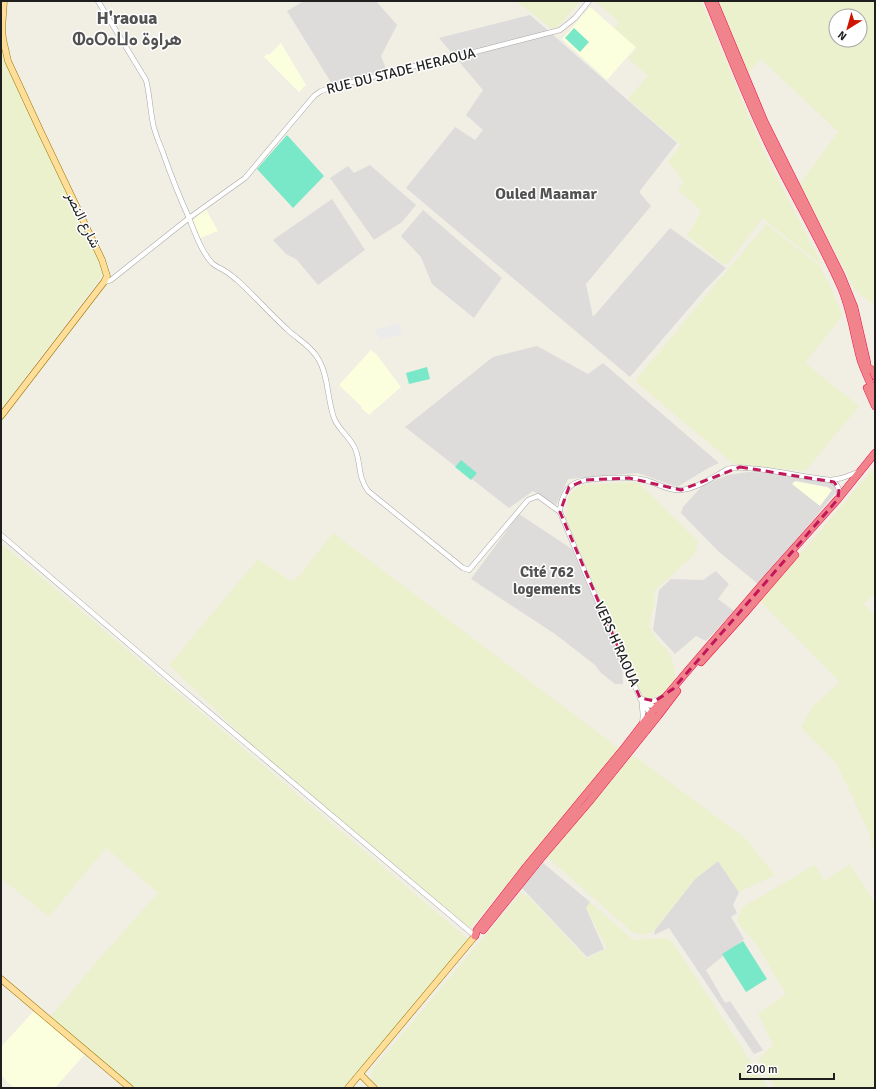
<svg xmlns="http://www.w3.org/2000/svg" width="876" height="1089" font-family="Signika,Vazirmatn,'Noto Sans Tifinagh',sans-serif">
<style>
.residential{fill:#dddcdb}
.education{fill:#fcffde}
.farmland{fill:#ebf1cd;fill-rule:evenodd}
.pitch{fill:#79e8c8}
.parking{fill:#ebebeb}
.lines{fill:none;stroke-linecap:round;stroke-linejoin:round}
.minor-casing{stroke:#a6a6a6;stroke-width:5.5}
.major-casing{stroke:#997600;stroke-width:7}
.highway-casing{stroke:#ed1247;stroke-width:8}
.minor{stroke:#fff;stroke-width:4.5}
.major{stroke:#ffde9a;stroke-width:6}
.highway{stroke:#f0838c;stroke-width:7}
.marked{fill:none;stroke:#c2185b;stroke-width:3;stroke-dasharray:8 5;stroke-linejoin:round}
.labels{text-anchor:middle;dominant-baseline:central;stroke-width:3;stroke-linejoin:round;paint-order:stroke}
.street-label{font-size:14px;fill:#1f1f1f;stroke:#fff}
.neighbourhood-label{font-size:15px;font-weight:bold;fill:#525252;stroke:#fff}
.quarter-label{font-size:16px;font-weight:bold;fill:#525252;stroke:#fff}
.district-label{font-size:18px;font-weight:bold;fill:#525252;stroke:#fff}
</style>
<rect width="100%" height="100%" fill="#f1eee4"/>
<path class="residential" d="M 304,1 L 376,1 L 397,25 L 381,56 L 386,69 L 332,84 L 287,11 Z
M 530,15 L 677,143 L 639,192 L 651,206 L 586,284 L 593,317 L 670,228 L 726,268 L 703,292 L 630,377 L 406,188 L 455,127 L 475,140 L 483,130 L 466,115 L 483,90 L 439,38 Z
M 370,165 L 416,205 L 402,222 L 374,240 L 330,178 L 348,166 L 354,173 Z
M 332,199 L 365,250 L 318,285 L 296,259 L 286,254 L 273,240 Z
M 423,210 L 502,278 L 474,318 L 432,284 L 421,257 L 401,236 Z
M 537,346 L 588,374 L 603,363 L 719,463 L 710,467 L 677,487 L 638,473 L 568,479 L 556,505 L 533,491 L 509,508 L 405,427 L 493,357 Z
M 748,472 L 769,473 L 812,480 L 833,481 L 839,489 L 807,527 L 774,571 L 758,584 L 718,551 L 681,513 L 683,507 L 702,486 L 728,475 Z
M 519,514 L 572,549 L 622,663 L 623,684 L 615,684 L 601,673 L 595,665 L 555,634 L 471,579 Z
M 716,571 L 729,584 L 718,599 L 734,611 L 706,641 L 696,636 L 675,654 L 653,630 L 659,590 L 671,579 L 703,580 Z
M 718,861 L 739,892 L 733,905 L 737,913 L 731,917 L 744,939 L 706,970 L 725,1003 L 730,1001 L 763,1050 L 754,1054 L 669,928 L 654,935 L 655,930 L 695,879 Z
M 543,863 L 590,902 L 586,908 L 604,949 L 587,957 L 522,888 Z"/>
<path class="education" d="M 590,7 L 636,47 L 607,80 L 562,39 Z
M 281,43 L 306,85 L 299,92 L 264,57 L 267,54 L 269,55 Z
M 205,208 L 218,231 L 200,238 L 192,222 Z
M 371,350 L 377,355 L 401,387 L 369,415 L 361,408 L 362,407 L 339,385 Z
M 795,481 L 827,487 L 832,490 L 820,506 L 792,484 Z
M 33,1012 L 36,1012 L 84,1055 L 55,1088 L 14,1088 L 1,1076 L 1,1047 Z"/>
<path class="farmland" d="M 516,1 L 580,1 L 557,28 L 551,28 Z
M 595,1 L 701,1 L 749,117 L 766,156 L 823,266 L 767,222 L 763,218 L 728,263 L 726,265 L 723,264 L 687,235 L 695,223 L 701,210 L 678,190 L 684,182 L 668,162 L 681,145 L 628,99 L 648,76 L 628,58 L 637,48 L 614,28 L 619,22 Z
M 718,1 L 875,1 L 875,306 L 855,290 L 800,184 L 838,132 L 761,59 L 748,73 ZM 836,16 L 860,16 L 860,40 L 836,40 Z
M 1,43 L 106,270 L 1,409 Z
M 766,224 L 821,267 L 843,315 L 805,363 L 859,406 L 855,411 L 805,471 L 734,464 L 635,381 Z
M 875,467 L 875,593 L 864,604 L 875,616 L 875,854 L 869,833 L 837,764 L 801,728 L 813,706 L 840,682 L 760,601 Z
M 638,482 L 698,541 L 695,554 L 653,592 L 655,603 L 651,616 L 649,627 L 657,640 L 669,652 L 675,670 L 675,679 L 648,710 L 565,518 L 569,495 L 580,485 Z
M 333,533 L 620,749 L 470,929 L 253,746 L 169,665 L 258,559 L 291,581 L 300,575 Z
M 1,543 L 469,940 L 343,1088 L 133,1088 L 50,1017 L 99,959 L 158,893 L 106,848 L 49,917 L 1,878 Z
M 633,755 L 745,838 L 775,875 L 739,892 L 718,861 L 695,879 L 653,932 L 643,935 L 632,932 L 547,857 Z
M 850,864 L 875,903 L 875,1088 L 775,1088 L 758,1060 L 773,1045 L 758,1014 L 786,994 L 757,945 L 737,922 L 741,908 L 815,865 L 824,881 Z
M 521,893 L 528,896 L 587,959 L 607,948 L 586,908 L 590,902 L 633,940 L 666,938 L 673,943 L 768,1088 L 380,1088 L 371,1079 L 373,1069 Z"/>
<path class="pitch" d="M 574,28 L 589,42 L 580,52 L 565,38 Z
M 287,135 L 324,176 L 293,208 L 257,169 Z
M 427,367 L 430,379 L 409,384 L 406,373 Z
M 461,460 L 477,473 L 471,480 L 455,467 Z
M 743,941 L 767,979 L 746,992 L 722,954 Z"/>
<path class="parking" d="M 399,323 L 402,334 L 380,340 L 375,330 Z"/>
<g class="lines">
<g class="minor-casing">
<path id="minor" d="M 98,1 L 146,80 C 150,95 150,112 154,128 C 156,135 159,143 162,150 C 170,173 179,196 189,218 C 195,233 201,251 212,263 C 216,267 221,268 225,271 C 229,273 233,277 237,280 C 255,296 271,315 289,331 C 299,340 312,347 319,360 C 329,378 327,399 334,418 C 339,431 352,438 356,451 C 361,466 358,477 368,491 L 463,568 L 469,570 L 528,500 L 538,496 L 560,512
M 104,282 L 111,280 L 189,218 L 245,178 L 314,96 L 321,91 L 333,87 L 415,66 L 440,61 L 560,30 L 575,18 L 589,1
M 839,497 C 840,489 838,484 831,480 L 842,478 L 858,472
M 1,535 L 172,681 L 475,936
M 640,698 C 648,703 655,702 663,697
M 643,701 L 649,705 L 657,707
M 652,715 L 645,707 L 641,700 L 590,584 L 560,512 C 560,502 564,491 572,485 C 582,477 633,476 645,480 C 657,483 668,491 680,490 C 695,490 714,476 728,469 C 737,466 746,468 756,469 C 781,471 806,478 831,480
M 642,724 L 643,716 L 642,705"/>
</g>
<g class="major-casing">
<path id="major" d="M 1,416 L 104,282 L 107,276 L 102,260 L 40,130 L 8,61 L 3,39 L 2,29 L 4,1
M 1,979 L 130,1088
M 360,1074 L 374,1088
M 348,1088 L 475,936"/>
</g>
<g class="highway-casing">
<path id="highway" d="M 708,1 C 727,48 745,95 767,141 C 790,190 819,237 841,287 C 851,310 854,336 861,361 C 865,372 870,383 875,394
M 714,1 L 764,121 L 841,275 L 854,307 L 867,363
M 868,367 L 873,371 L 875,376
M 867,388 L 875,406
M 701,662 L 744,614 L 795,555
M 483,930 L 542,857 L 589,802 L 658,716 L 677,691
M 475,936 L 477,930 L 526,867 L 625,747 L 652,712 L 668,694 L 690,668 L 771,574 L 838,499 L 875,453"/>
</g>
<use href="#minor" class="minor"/>
<use href="#major" class="major"/>
<use href="#highway" class="highway"/>
</g>
<path class="marked" d="M 740,467 L 834,482 L 839,489 L 838,499 L 673,689 L 655,701 L 640,698 L 560,512 L 569,487 L 585,480 L 629,478 L 681,490 Z"/>
<g class="labels">
<g class="street-label">
<text transform="translate(401 71) rotate(-14)">RUE DU STADE HERAOUA</text>
<text transform="translate(83 220) rotate(64)">شارع النصر</text>
<text transform="translate(617 644) rotate(66)">VERS H'RAOUA</text>
</g>
<g class="neighbourhood-label">
<text x="547" y="572">Cité 762<tspan x="547" dy="17">logements</tspan></text>
</g>
<g class="quarter-label">
<text x="546" y="194">Ouled Maamar</text>
</g>
<g class="district-label">
<text x="127" y="18">H'raoua<tspan x="127" dy="21">ⵀⴰⵔⴰⵡⴰ هراوة</tspan></text>
</g>
</g>
<rect width="876" height="1089" fill="none" stroke="#1f1f1f" stroke-width="4"/>
<g transform="translate(848 28) rotate(217)"><circle r="19" fill="#ffffff" stroke="#a5a5a5"/>
<path d="M0-3L7 15L0 10L-7 15Z" fill="#cd1500"/>
<text y="-6" font-size="11" font-weight="bold" text-anchor="middle" fill="#1f1f1f">N</text>
</g>
<path d="M740 1073v6h94v-6" fill="none" stroke="#1f1f1f" stroke-width="2"/>
<text x="746" y="1073" font-size="12" fill="#1f1f1f" stroke="#ffffff" stroke-width="3" paint-order="stroke">200 m</text>
</svg>
